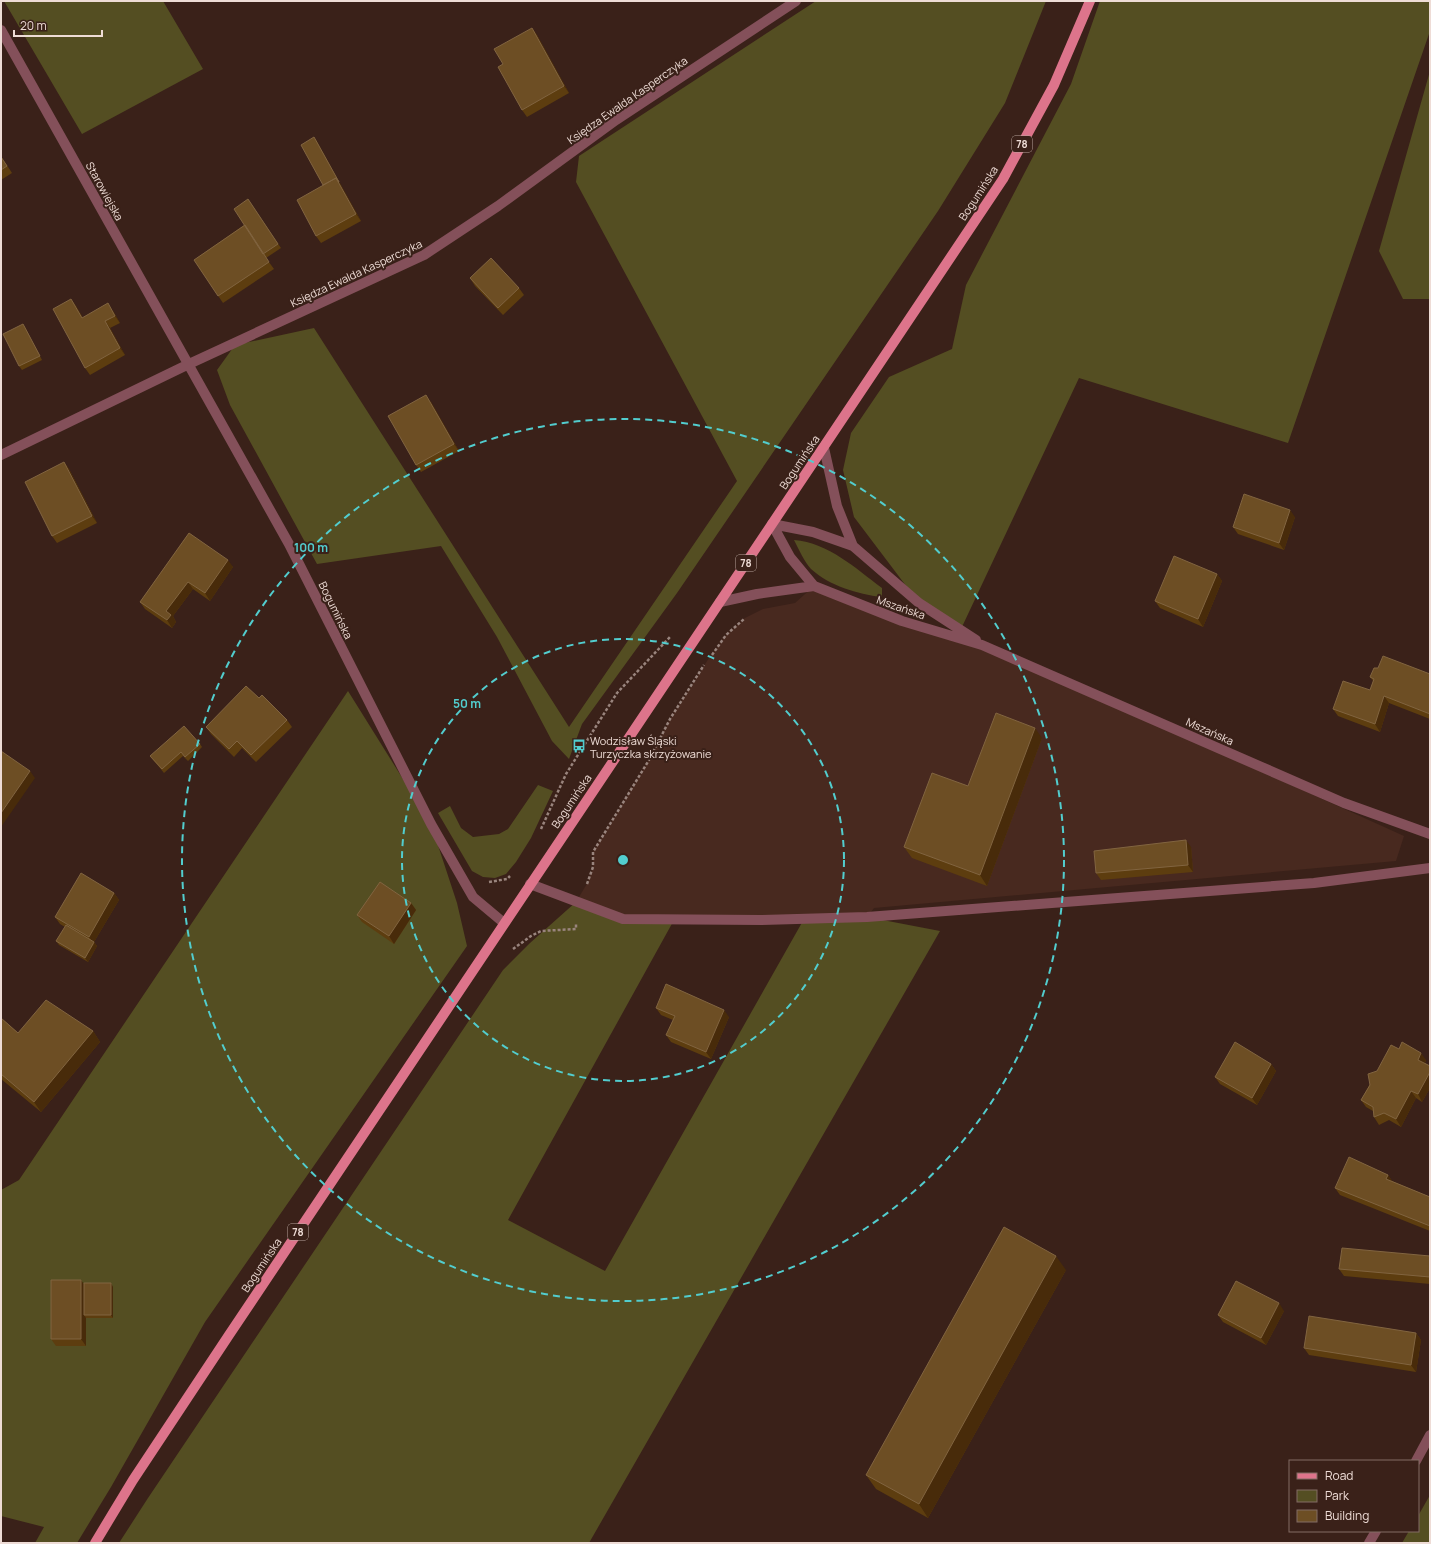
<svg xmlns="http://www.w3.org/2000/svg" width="1431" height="1544" font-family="Manrope,sans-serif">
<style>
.built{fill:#48291f}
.green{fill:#544e22}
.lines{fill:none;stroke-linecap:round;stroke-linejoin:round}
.path{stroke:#99847d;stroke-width:2.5;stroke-dasharray:3 2;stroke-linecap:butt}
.service{stroke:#84505a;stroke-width:10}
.minor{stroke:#84505a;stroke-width:10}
.tertiary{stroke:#84505a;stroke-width:10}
.primary{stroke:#dd748b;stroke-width:10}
.wall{fill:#5d3d0f}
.shaded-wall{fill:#482b0a}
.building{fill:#6d4e24;stroke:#816440}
.ring{fill:none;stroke:#52cdce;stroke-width:2;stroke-dasharray:7 5}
.labels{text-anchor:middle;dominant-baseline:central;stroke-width:4;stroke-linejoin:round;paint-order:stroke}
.shield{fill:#3a2119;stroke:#b8a49d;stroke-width:1}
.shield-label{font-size:10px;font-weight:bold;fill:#eedcd6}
.street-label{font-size:11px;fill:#eedcd6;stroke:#3a2119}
.poi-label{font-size:11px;fill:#eedcd6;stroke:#3a2119;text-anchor:start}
.centre{fill:#52cdce;stroke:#3a2119;stroke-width:2}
.ring-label{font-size:12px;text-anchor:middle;font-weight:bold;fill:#52cdce;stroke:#3a2119;stroke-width:4;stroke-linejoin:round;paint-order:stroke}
</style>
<rect width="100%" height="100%" fill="#3a2119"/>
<path class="built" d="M 814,586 L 982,645 L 1404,836 L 1396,861 L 874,908 L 867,917 L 623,919 L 576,902 L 588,882 L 593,867 L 593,852 L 649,760 L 670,719 L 709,658 L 726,635 L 745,618 L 763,609 L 795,603 Z"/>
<path class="green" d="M 4,1 L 163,1 L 203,69 L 82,134 Z
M 816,1 L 1046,1 L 1005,103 L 938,211 L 677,593 L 582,724 L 569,759 L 552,741 L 497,637 L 441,546 L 317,564 L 230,405 L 217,370 L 235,345 L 314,328 L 569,727 L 737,481 L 576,182 L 579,156 Z
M 1100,1 L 1430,1 L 1430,31 L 1288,443 L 1079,378 L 961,629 L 919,603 L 854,517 L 843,470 L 851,433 L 889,377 L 952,349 L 966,285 L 1071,84 Z
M 1430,71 L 1430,299 L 1403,299 L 1379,251 Z
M 794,540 C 829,543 855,568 882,588 L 882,597 C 857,594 830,586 811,569 C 805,563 798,548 794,540 Z
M 348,691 L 431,824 L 457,903 L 467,946 L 205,1322 L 111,1487 L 77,1543 L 35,1543 L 44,1527 L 1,1516 L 1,1190 L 19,1180 Z
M 538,785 L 553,791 L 531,838 L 516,862 L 506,874 L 495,878 L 483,877 L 472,871 L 438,813 L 450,806 L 461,828 L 473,837 L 499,834 L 508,829 Z
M 576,902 L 623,919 L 674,920 L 508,1220 L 605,1271 L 804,919 L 867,917 L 940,931 L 589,1543 L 119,1543 L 148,1498 L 503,970 L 530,943 Z
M 1430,1495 L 1430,1543 L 1402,1543 L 1409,1531 L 1418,1531 L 1418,1516 Z"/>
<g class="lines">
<path class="path" d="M 712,655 L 726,635 L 744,619
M 541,829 L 566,774 L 617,693 L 670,637
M 489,882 L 507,879 L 510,876
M 587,884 L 593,867 L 593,852 L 649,760 L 670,719 L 704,665
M 513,949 L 531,936 L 541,931 L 576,929 L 576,923"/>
<path class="service" d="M 530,884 L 623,919 L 761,920 L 867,917 L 1314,883 L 1430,868"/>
<path class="minor" d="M 1,30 L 289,544 L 431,824 L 473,897 L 504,923
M 1,455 L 189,364 L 424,255 L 498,206 L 616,120 L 796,1
M 1416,1461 L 1430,1435
M 1369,1543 L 1376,1531"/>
<path class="tertiary" d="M 824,448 L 837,506 L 853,546
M 772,524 L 813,532 L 853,546 L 919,603 L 976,640
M 772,524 L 790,557 L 814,586
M 720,602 L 757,594 L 814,586 L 902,621 L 982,645 L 1344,803 L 1430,834"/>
<path class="primary" d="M 95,1543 L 133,1480 L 229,1335 L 1003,179 L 1054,85 L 1090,1"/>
</g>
<path class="wall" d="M 532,28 L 537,35 L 569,93 L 527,117 L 522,110 L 503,64 Z
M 314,137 L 361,221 L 321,243 L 316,236 L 323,185 Z
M 1,156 L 12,173 L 1,180 Z
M 248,199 L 281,248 L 266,258 L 274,269 L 223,303 L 194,260 L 244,225 Z
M 470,278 L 519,288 L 524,295 L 503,315 L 475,286 Z
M 71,299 L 76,306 L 83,318 L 113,311 L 120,323 L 110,328 L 125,355 L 90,375 L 85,368 Z
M 23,324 L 25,327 L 42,360 L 22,370 L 19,366 Z
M 431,402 L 459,451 L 421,472 L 416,465 Z
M 64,462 L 69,469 L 97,523 L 57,543 L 52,536 Z
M 1295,517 L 1284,550 L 1238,534 L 1233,527 Z
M 189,533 L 233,567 L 210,601 L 193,589 L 173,616 L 176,622 L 172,628 L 145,609 L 140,602 Z
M 1217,574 L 1222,581 L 1203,627 L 1160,608 L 1155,601 Z
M 1378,668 L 1430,674 L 1430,719 L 1389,703 L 1380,732 L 1338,716 L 1333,709 L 1370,690 L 1373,681 L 1370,677 Z
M 259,698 L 287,720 L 292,727 L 256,762 L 242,748 L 234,757 L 211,734 L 206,727 Z
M 1042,738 L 987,886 L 912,858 L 904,847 L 968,786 Z
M 200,744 L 202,747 L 188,761 L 183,756 L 164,773 L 150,756 Z
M 1191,847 L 1193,872 L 1101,880 L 1096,873 Z
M 114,893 L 119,900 L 94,942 L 97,946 L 88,962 L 59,945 L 56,941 L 65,927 L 60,924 L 55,917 Z
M 411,903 L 416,910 L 394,944 L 362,922 L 357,915 Z
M 656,1008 L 729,1017 L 711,1059 L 671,1042 L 666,1035 L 673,1020 L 661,1015 Z
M 1,1018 L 18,1033 L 93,1031 L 100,1042 L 41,1112 L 1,1079 Z
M 1399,1049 L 1426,1060 L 1425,1063 L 1430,1066 L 1430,1088 L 1422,1102 L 1416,1098 L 1401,1127 L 1389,1120 L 1379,1125 L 1374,1117 L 1373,1111 L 1366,1107 L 1361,1100 L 1377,1071 Z
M 1271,1064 L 1276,1071 L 1257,1105 L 1220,1084 L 1215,1077 Z
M 1388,1175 L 1392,1181 L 1430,1197 L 1430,1231 L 1340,1195 L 1335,1188 Z
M 1430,1256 L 1430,1284 L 1344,1276 L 1339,1269 Z
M 1066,1270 L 928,1518 L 876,1489 L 866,1475 Z
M 84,1283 L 113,1287 L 113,1318 L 86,1318 L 86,1346 L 56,1346 L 51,1339 Z
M 1284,1311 L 1266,1345 L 1223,1322 L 1218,1315 Z
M 1416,1333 L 1421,1340 L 1416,1372 L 1309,1355 L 1304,1348 Z"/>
<path class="shaded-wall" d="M 532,28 L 537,35 L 569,93 L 564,86 Z
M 314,137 L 317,141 L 341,185 L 339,182 Z
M 336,178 L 341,185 L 361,221 L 356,214 Z
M 71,299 L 76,306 L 87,325 L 82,318 Z
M 108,303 L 113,311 L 120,323 L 115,316 Z
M 105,321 L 110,328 L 125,355 L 120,348 Z
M 426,395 L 431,402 L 459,451 L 454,444 Z
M 64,462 L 69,469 L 97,523 L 92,516 Z
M 1290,510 L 1295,517 L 1284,550 L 1279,543 Z
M 228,560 L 233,567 L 210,601 L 205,593 Z
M 1217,574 L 1222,581 L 1203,627 L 1198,619 Z
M 188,582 L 193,589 L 173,616 L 176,622 L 172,628 L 167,620 L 166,611 Z
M 1384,696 L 1389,703 L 1380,732 L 1375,724 Z
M 1035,728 L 1042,738 L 987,886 L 980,875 Z
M 30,771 L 35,778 L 1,827 L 1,813 Z
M 1186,840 L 1191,847 L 1193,872 L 1188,865 Z
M 114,893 L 119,900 L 94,942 L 97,946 L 88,962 L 85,958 L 94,944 L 89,937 Z
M 411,903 L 416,910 L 394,944 L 389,936 Z
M 724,1010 L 729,1017 L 711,1059 L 706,1052 Z
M 93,1031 L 100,1042 L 41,1112 L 34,1102 Z
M 1421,1053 L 1426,1060 L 1423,1067 L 1418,1060 Z
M 1271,1064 L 1276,1071 L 1257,1105 L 1252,1098 Z
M 1430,1072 L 1430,1088 L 1422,1102 L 1418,1094 Z
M 1411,1091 L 1416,1098 L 1401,1127 L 1396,1119 Z
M 1388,1175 L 1393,1182 L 1386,1179 Z
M 1056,1256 L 1066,1270 L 928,1518 L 919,1504 Z
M 81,1280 L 86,1287 L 84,1315 L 86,1318 L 86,1346 L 81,1339 Z
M 111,1283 L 113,1287 L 113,1318 L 111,1315 Z
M 1279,1303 L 1284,1311 L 1266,1345 L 1261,1338 Z
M 1416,1333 L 1421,1340 L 1416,1372 L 1411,1365 Z"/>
<path class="building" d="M 532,28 L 564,86 L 522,110 L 498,67 L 503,64 L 494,49 Z
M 314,137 L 339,182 L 336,178 L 323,185 L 301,145 Z
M 1,157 L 7,166 L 1,170 Z
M 336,178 L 356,214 L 316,236 L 297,200 Z
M 248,199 L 278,244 L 263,254 L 234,209 Z
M 245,225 L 269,262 L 218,296 L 194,260 Z
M 491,258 L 519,288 L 498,308 L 470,278 Z
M 71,299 L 82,318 L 108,303 L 115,316 L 105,321 L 120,348 L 85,368 L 53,309 Z
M 23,324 L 40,356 L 19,366 L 3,334 Z
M 426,395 L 454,444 L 416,465 L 388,416 Z
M 64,462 L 92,516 L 52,536 L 25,482 Z
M 1244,494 L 1290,510 L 1279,543 L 1233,527 Z
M 189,533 L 228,560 L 205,593 L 188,582 L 166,611 L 171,615 L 167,620 L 140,602 Z
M 1174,556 L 1217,574 L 1198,619 L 1155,601 Z
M 1383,656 L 1430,674 L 1430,714 L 1384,696 L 1375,724 L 1333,709 L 1343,681 L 1370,690 L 1374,679 L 1370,677 L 1374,668 L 1378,668 Z
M 246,686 L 259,698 L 262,695 L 287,720 L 251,755 L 237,741 L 229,749 L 206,727 Z
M 996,713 L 1035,728 L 980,875 L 904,847 L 932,773 L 968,786 Z
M 184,726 L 200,744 L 185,757 L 181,752 L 162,769 L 150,756 Z
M 1,751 L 30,771 L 1,813 Z
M 1186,840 L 1188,865 L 1096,873 L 1094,851 Z
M 81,873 L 114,893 L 89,937 L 55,917 Z
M 380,882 L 411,903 L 389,936 L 357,915 Z
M 66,925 L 94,942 L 85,958 L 56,941 Z
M 666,984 L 724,1010 L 706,1052 L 666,1035 L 675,1016 L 656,1008 Z
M 46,1000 L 93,1031 L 34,1102 L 1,1074 L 1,1018 L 18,1033 Z
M 1235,1042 L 1271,1064 L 1252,1098 L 1215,1077 Z
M 1402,1042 L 1421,1053 L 1418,1060 L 1430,1066 L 1430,1072 L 1418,1094 L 1411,1091 L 1396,1119 L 1384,1113 L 1374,1117 L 1373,1107 L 1361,1100 L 1370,1085 L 1368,1074 L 1377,1071 L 1391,1045 L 1399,1049 Z
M 1349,1157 L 1388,1175 L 1386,1179 L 1430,1197 L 1430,1226 L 1335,1188 Z
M 1004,1227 L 1056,1256 L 919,1504 L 866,1475 Z
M 1342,1248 L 1430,1256 L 1430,1277 L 1339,1269 Z
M 51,1280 L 81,1280 L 81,1339 L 51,1339 Z
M 1236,1281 L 1279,1303 L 1261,1338 L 1218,1315 Z
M 84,1283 L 111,1283 L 111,1315 L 84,1315 Z
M 1309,1316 L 1416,1333 L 1411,1365 L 1304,1348 Z"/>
<g class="ring">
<circle cx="623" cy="860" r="221"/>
<circle cx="623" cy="860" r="441"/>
</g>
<defs>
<g id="bus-bare" transform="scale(1.08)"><path d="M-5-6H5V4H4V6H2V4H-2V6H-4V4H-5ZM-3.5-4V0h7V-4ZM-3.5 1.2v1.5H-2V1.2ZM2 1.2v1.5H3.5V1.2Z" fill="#52cdce" stroke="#3a2119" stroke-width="2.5" paint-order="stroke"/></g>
</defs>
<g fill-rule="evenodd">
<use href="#bus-bare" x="579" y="746"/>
</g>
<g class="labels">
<g class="shield">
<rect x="1012" y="136" width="20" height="16" rx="3"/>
<rect x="736" y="555" width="20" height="16" rx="3"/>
<rect x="288" y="1224" width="20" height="16" rx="3"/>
</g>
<g class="shield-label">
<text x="1022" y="144">78</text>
<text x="746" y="563">78</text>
<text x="298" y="1232">78</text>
</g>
<g class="street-label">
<text transform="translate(627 100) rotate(-35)">Księdza Ewalda Kasperczyka</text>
<text transform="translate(105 191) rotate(61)">Starowiejska</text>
<text transform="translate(978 193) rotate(-57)">Bogumińska</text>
<text transform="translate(356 273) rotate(-25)">Księdza Ewalda Kasperczyka</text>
<text transform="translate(799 462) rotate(-56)">Bogumińska</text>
<text transform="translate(901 607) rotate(19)">Mszańska</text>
<text transform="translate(336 610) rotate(64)">Bogumińska</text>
<text transform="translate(1210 731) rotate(24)">Mszańska</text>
<text transform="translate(571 801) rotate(-56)">Bogumińska</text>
<text transform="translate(261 1265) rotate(-56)">Bogumińska</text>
</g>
<g class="poi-label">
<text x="590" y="740">Wodzisław Śląski<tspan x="590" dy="13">Turzyczka skrzyżowanie</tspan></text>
</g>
</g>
<circle cx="623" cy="860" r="6" class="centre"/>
<g class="ring-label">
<text x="311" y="552">100 m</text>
<text x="467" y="708">50 m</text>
</g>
<rect width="1431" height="1544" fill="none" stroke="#eedcd6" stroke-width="4"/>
<rect x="1289" y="1460" width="130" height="72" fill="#3a2119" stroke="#826c65"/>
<rect x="1297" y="1473" width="20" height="6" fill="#dd748b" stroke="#826c65"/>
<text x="1325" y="1480" font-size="12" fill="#eedcd6">Road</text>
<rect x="1297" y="1490" width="20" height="12" fill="#544e22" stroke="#826c65"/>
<text x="1325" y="1500" font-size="12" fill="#eedcd6">Park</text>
<rect x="1297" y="1510" width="20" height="12" fill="#6d4e24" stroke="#826c65"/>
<text x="1325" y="1520" font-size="12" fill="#eedcd6">Building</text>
<path d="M14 30v6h88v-6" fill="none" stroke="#eedcd6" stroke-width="2"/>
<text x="20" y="30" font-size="12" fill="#eedcd6" stroke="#3a2119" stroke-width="3" paint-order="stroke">20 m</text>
</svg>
